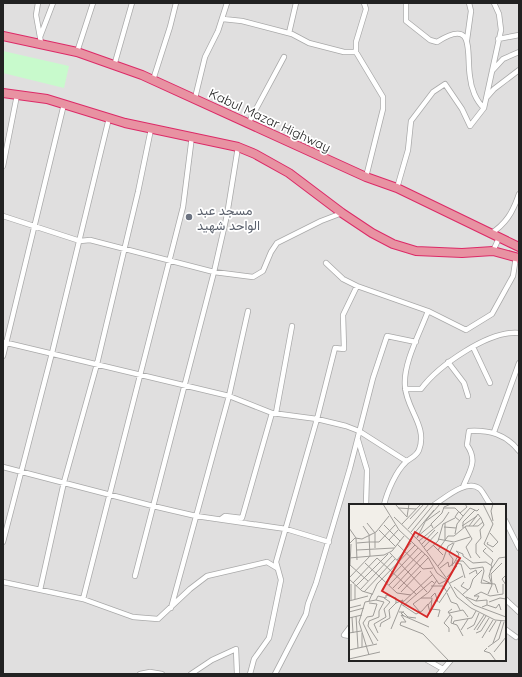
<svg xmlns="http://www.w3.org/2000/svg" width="522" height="677" font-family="Quicksand,Vazirmatn,sans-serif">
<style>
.residential{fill:#e0dfdf;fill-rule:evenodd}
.park{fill:#c8facc}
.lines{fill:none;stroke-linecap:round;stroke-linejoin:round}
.street-casing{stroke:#a9a9a9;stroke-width:6}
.highway-casing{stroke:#dc2a67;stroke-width:10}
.street{stroke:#fff;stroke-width:4.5}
.highway{stroke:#e892a2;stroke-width:8}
.worship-dot{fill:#6b7280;stroke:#fff;stroke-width:1.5}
.labels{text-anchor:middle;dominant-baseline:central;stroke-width:3.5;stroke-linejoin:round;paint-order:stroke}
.street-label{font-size:13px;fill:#222;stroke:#fff}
.worship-label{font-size:13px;fill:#5b616d;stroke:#fff;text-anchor:start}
.inset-road{fill:none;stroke:#9f9d99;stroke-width:1}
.view{fill:#d62828;fill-opacity:0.15;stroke:#d62828;stroke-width:2}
.inset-edge{fill:none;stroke:#222;stroke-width:2}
</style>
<rect width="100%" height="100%" fill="#f2efe9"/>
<path class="residential" d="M 3,3 L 519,3 L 519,674 L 3,674 ZM 350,505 L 505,505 L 505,660 L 350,660 Z"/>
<path class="park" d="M 3,51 L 69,66 L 64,88 L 3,73 Z"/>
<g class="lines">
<g class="street-casing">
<path id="street" d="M 38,3 L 36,15 L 40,37
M 364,3 L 366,9 L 356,42 L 356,52 L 383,97 L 383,109 L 366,177
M 406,3 L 406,21 L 430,40 L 437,42 C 476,17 466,53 470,77 C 471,88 476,101 484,108
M 223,19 L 242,21 L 292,34 L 309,43 L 344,52 L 356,52
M 289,33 L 296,3
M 498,39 L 519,35
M 467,40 L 471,11 L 469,3
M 41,43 L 40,37 L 53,3
M 77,52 L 93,3
M 114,66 L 132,3
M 492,71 L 503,59 L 519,52
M 153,80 L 170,27 L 176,3
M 487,97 L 494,89 L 519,70
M 195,98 L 205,57 L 218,31 L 227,3
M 249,122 L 284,57
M 3,166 L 17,95
M 397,188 L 408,150 L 411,121 L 433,92 L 445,84 L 462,109 L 470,126 L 484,108 L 501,30 L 499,14 L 494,3
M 3,216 L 80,241 L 90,240 L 214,272 L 253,277 L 263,271 L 271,252 L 277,243 L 321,221 L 342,213
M 490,234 C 506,224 513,212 519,194
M 493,251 L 499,238
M 326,263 L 343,279 L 357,286 L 428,311 L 466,330 L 492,314 L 513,276 L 516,257
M 3,342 L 229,396 L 272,413 L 317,419 L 346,426 L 359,431 L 406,461
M 473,347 L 490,383
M 3,356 L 64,104
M 448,362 L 464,383 L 468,396
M 405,389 L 421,389 C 438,366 489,330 519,333
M 276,413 L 292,326
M 494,432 L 519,363
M 358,440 L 367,470 L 366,505
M 3,467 L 153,506 L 196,516 L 286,529 L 329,542
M 463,487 C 470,470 478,461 467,445 L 469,431 C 489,430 506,434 519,451
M 384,505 C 387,492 396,471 406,462 C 410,458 416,457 419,450 C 428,426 406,409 405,386 C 403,363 420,333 428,311
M 434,505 C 445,498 467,478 480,489 C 484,493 487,501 491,505
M 221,519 L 225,516 L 242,518 L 272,413
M 505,520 L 519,548
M 3,542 L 52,353 L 109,118
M 135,576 L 214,272 L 227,215 L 238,147
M 3,582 L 83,599 L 133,617 L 158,619 L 190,589 L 207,576 L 267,562 L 277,568
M 40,590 L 64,482 L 97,364 L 138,192 L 151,129
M 83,599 L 183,207 L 192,136
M 505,599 L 519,612
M 171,608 L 229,396 L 248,311
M 350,627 L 344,635 L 350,636
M 505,629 L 516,637
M 427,660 L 443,669
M 140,674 L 150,672 L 162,674
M 191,674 L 212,660 L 236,649 L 237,674
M 250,674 L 254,659 L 269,638 L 281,580 L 276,562 L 317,419 L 335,348 L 344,349 L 343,315 L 357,286
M 275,674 L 306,614 L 308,604 L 316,583 L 350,468 L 373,378 L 387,336 L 416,342
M 439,674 L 451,660"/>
</g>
<g class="highway-casing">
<path id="highway" d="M 3,36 L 77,52 L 142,75 L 366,177 L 397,188 L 519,247
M 3,93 L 47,99 L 125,123 L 238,147 L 255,154 L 289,173 L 342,213 L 372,233 L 393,244 L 416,251 L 462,253 L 493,251 L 519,258"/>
</g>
<use href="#street" class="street"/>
<use href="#highway" class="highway"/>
</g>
<circle class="worship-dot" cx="189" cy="217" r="4"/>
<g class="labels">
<g class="street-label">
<text transform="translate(270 120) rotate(25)">Kabul Mazar Highway</text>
</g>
<g class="worship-label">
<text x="197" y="210">مسجد عبد<tspan x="197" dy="15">الواحد شهید</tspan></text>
</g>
</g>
<g transform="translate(349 504)">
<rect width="157" height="157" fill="#f2efe9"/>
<path class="inset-road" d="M 34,0 L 50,26 L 79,53 L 88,69 L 99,77 L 108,93 L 122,104 L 146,116 L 157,117M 46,0 L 58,13 L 60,0M 134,0 L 144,20 L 135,40 L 144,48M 49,4 L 67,5M 95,4 L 106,4 L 114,12M 110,7 L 106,13 L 111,17M 111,9 L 118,3 L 116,0M 45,13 L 70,37 L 98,75M 61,15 L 75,0M 77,17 L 91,7M 144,17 L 142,7 L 144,0M 18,19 L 26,29M 96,19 L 96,36M 53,20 L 72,0M 35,21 L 51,37M 14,22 L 21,32M 113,22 L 128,12M 120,22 L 129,10 L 132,14 L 135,21 L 131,26 L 132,34 L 127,40 L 127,49 L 131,54M 124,22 L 132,13M 95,23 L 107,24M 116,23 L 123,35 L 117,43 L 122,54M 0,24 L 7,34 L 8,56M 84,24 L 82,20 L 93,9 L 95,3 L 102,0M 114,24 L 114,18 L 126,6M 59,25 L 80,0M 30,26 L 47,43M 62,28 L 85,0M 26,29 L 26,44M 106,30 L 108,20 L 115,11 L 121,4 L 128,7 L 130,5M 64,31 L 85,6M 68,33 L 82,21M 68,34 L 77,16 L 91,0M 89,35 L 105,38 L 121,33M 40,36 L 49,26M 70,37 L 94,17 L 100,8M 20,38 L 30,38 L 46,21M 139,38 L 138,40 L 144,43 L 149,38 L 141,29M 8,39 L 20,38M 0,40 L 6,34 L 13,35 L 27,28 L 40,12M 48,40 L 74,65 L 84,64M 73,40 L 86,26M 84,41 L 94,51M 75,43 L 89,28M 137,44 L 134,47 L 144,56 L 142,61M 8,46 L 45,44M 89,46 L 99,32 L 105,32 L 117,22 L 129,22 L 134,18M 78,47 L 89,37 L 94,20 L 106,14M 107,47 L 114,50 L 114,52 L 124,59 L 137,58 L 143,62 L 140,72 L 143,81 L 139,90M 41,49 L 78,88M 0,54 L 35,51 L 43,47 L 55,32M 28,54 L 68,91M 48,56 L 62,39M 107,57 L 114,57 L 121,65 L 134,63 L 135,67 L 132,79 L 146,80 L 149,89M 16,59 L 48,89 L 62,91M 106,59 L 112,60 L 116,74M 1,61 L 19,77M 1,61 L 2,40M 89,62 L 94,56 L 99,42 L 104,39M 103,62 L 104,55 L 100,50 L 105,39M 91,64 L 99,58 L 100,63 L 105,59 L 110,50 L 107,47M 81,67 L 90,80 L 98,76M 141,67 L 150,54 L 157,53M 120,70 L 127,66 L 128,70M 157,71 L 153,75 L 157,81M 98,73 L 108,62M 0,74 L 21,52 L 20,32M 0,75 L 13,87 L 23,90 L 20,97M 134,76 L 143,80 L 142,70 L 153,59M 37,78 L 69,44M 115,78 L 112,82 L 119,86M 4,79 L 28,54M 101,79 L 114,72M 2,80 L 2,96M 40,81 L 73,47M 7,82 L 39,50M 82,82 L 94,82 L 98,88M 105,83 L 125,101 L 157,113M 44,84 L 76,50M 49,85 L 79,54M 11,86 L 43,52M 15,88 L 46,55M 52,88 L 72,67M 98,89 L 102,98 L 108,100 L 111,106M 23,91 L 28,80 L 66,41M 113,91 L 121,84 L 124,75 L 133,66M 82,93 L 86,89 L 89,98M 117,93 L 127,97 L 138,96 L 138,101M 72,94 L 83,94 L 82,105 L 91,106 L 89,113M 72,94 L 80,88 L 88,76M 6,95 L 6,81M 27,96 L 35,98 L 30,107 L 30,113 L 20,117 L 19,122 L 29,137M 0,97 L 19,92M 127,97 L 130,92 L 125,92 L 132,88 L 141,92 L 154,90 L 154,80M 140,98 L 151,94 L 157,95M 20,99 L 28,100 L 24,112 L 18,113 L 14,119 L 24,140M 90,99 L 101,83M 79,100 L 73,107 L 67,110 L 52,100 L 83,71M 54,102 L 83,77 L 85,79M 133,103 L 138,101 L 147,104 L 150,100 L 152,106M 0,104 L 12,101M 103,105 L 99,108 L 103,113 L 102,119 L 108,121 L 114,132M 0,108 L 15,104M 50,108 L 55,108 L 52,109 L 55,112 L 52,111 L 57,118 L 52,118 L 51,121 L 74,130 L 100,157M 71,108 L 64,100 L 72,94M 81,108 L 79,101 L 83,96M 55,109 L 59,113 L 67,114M 100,109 L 114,106 L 119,113M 7,112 L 9,144M 55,112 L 80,123M 3,113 L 4,129M 0,114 L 13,111M 104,120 L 105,117 L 123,114 L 127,107M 31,123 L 32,119 L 41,114 L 40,106 L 47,99M 118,125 L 125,121 L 130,109M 112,126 L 119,115M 125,126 L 135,111M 128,126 L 137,112M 100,128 L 100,124 L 95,119 L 101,111M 140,128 L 147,117M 0,129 L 12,127M 13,129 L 13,143M 29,129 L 25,120 L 37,113 L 35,105 L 41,98 L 35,94M 127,129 L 132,127 L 140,114M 133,134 L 144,116M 144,139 L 152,117M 139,143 L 150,135 L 155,118M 138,144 L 135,147 L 141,149 L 147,157M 0,146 L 28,140M 145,148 L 157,133M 20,151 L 10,118 L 16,98 L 27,96 L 29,92 L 37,94 L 37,91 L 47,94 L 47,99 L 54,96 L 42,125M 0,155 L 31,148"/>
<path class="view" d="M 66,28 L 111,54 L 78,113 L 33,87 Z"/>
<rect width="157" height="157" class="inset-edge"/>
</g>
<rect width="522" height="677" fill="none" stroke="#222222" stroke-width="8"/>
</svg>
